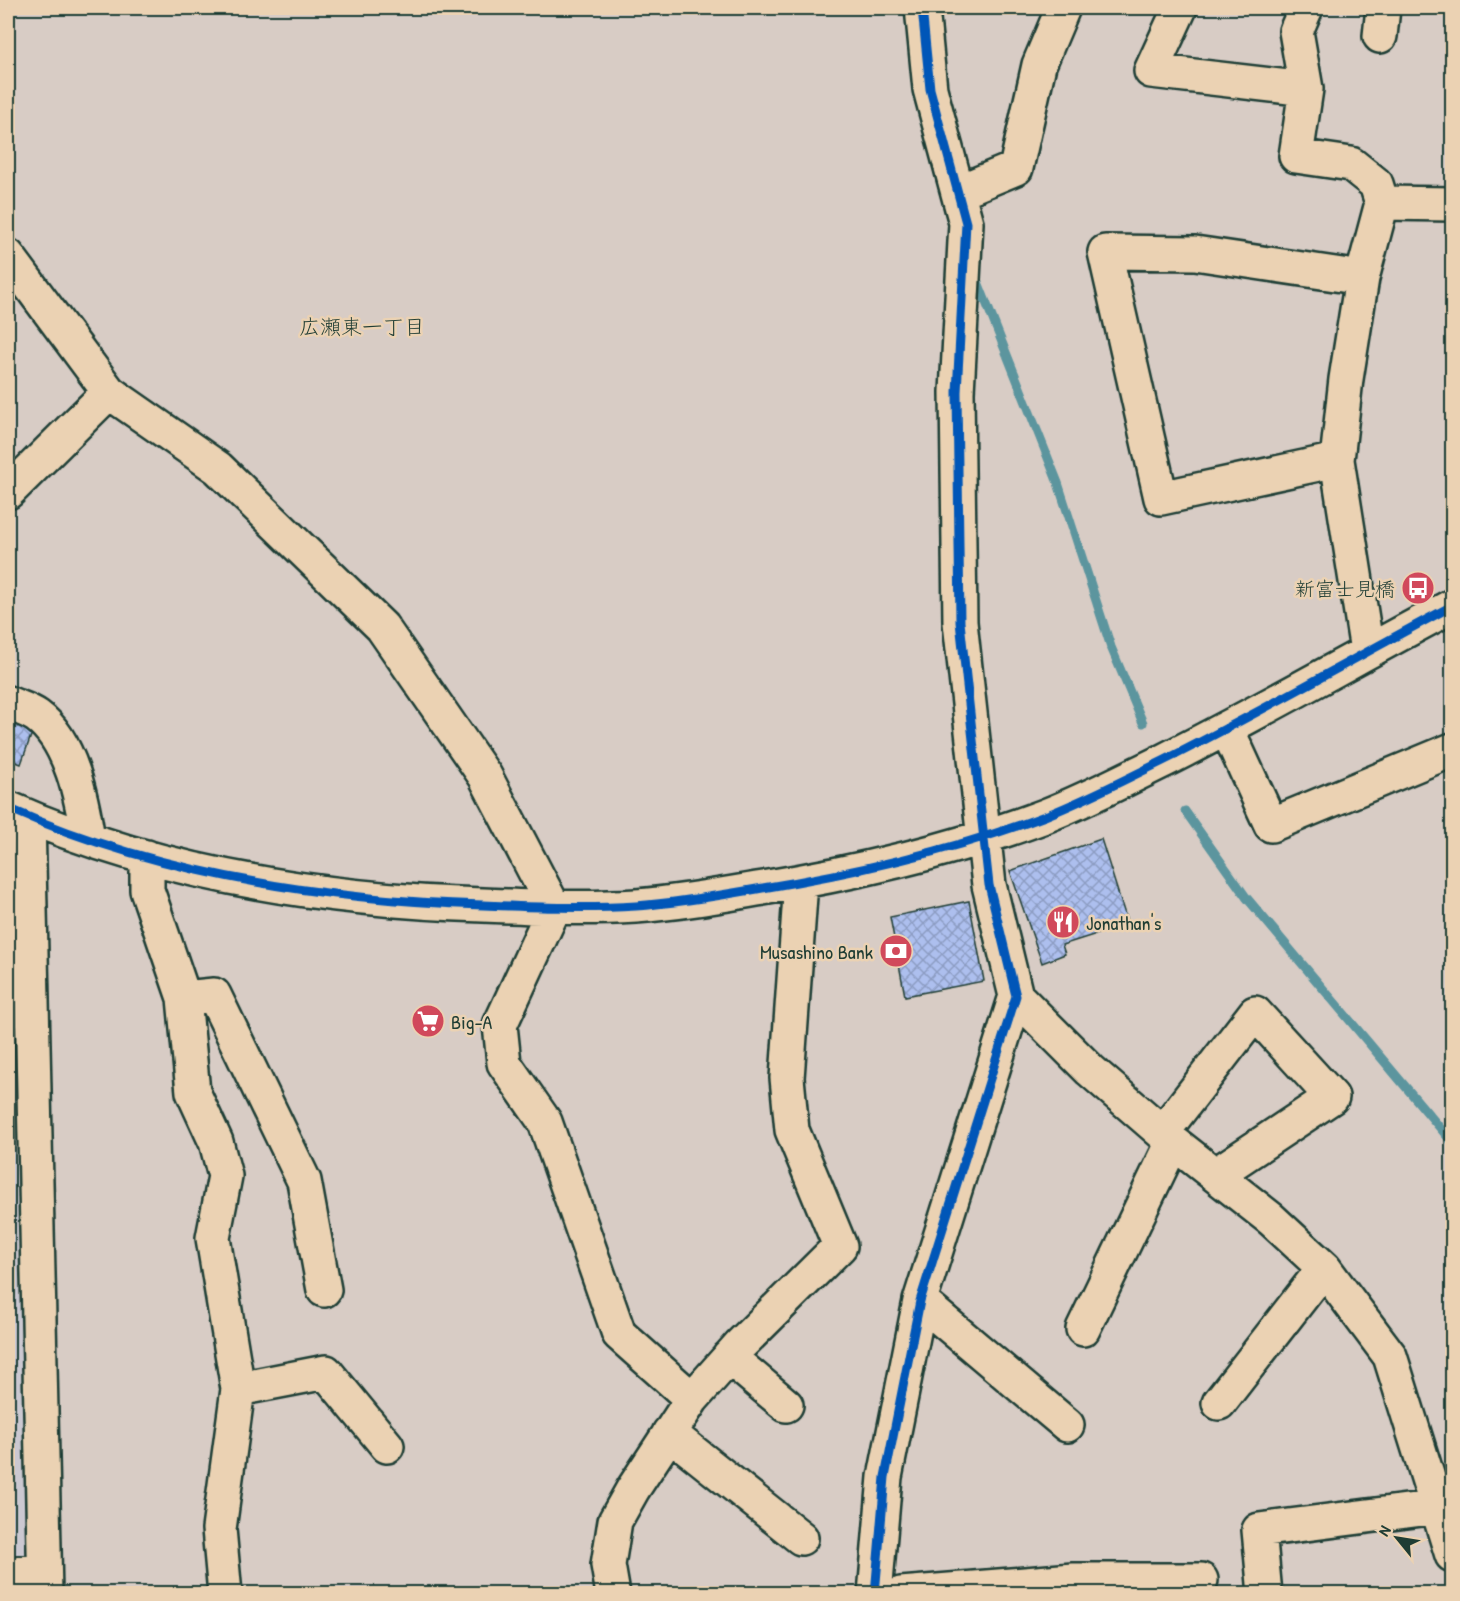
<svg xmlns="http://www.w3.org/2000/svg" width="1460" height="1601" font-family="'Patrick Hand','Klee One',sans-serif">
<style>
.built{fill:#cbc8d1}
.lines{fill:none;stroke-linecap:round;stroke-linejoin:round}
.stream{stroke:#5c959e;stroke-width:9}
.building{fill:url(#building-cross-hatch);stroke:#1f3d34;stroke-width:1.5}
.minor-casing{stroke:#1f3d34;stroke-width:38}
.minor{stroke:#ebd2b3;stroke-width:33}
.cycleway-casing{stroke:#ebd2b3;stroke-width:13}
.cycleway{stroke:#0057b8;stroke-width:9}
.labels{text-anchor:middle;dominant-baseline:central;stroke-width:5;stroke-linejoin:round;paint-order:stroke}
.poi-label{font-size:20px;fill:#1f3d34;stroke:#ebd2b3;text-anchor:end}
.neighbourhood-label{font-size:21px;fill:#1f3d34;stroke:#ebd2b3}
</style>
<defs>
<pattern id="building-cross-hatch" width="8" height="8" patternUnits="userSpaceOnUse" patternTransform="scale(1.5)"><rect width="8" height="8" fill="#adbfee"/><path d="M0 0l8 8M0 8l8-8" fill="none" stroke="#8c9cc2"/></pattern>
</defs>
<rect width="100%" height="100%" fill="#d8ccc5"/>
<filter id="ink" filterUnits="userSpaceOnUse"><feTurbulence type="fractalNoise" baseFrequency=".0167" numOctaves="2"/><feDisplacementMap in="SourceGraphic" scale="12" xChannelSelector="R" yChannelSelector="G"/><feConvolveMatrix kernelMatrix="1 2 1 2 8 2 1 2 1" color-interpolation-filters="sRGB"/></filter>
<g filter="url(#ink)">
<path class="built" d="M 8,890 L 28,1593 L 28,1594 L 8,1593 Z"/>
<g class="lines">
<path class="stream" d="M 976,277 L 1058,483 L 1111,647 L 1143,723
M 1185,811 L 1246,897 L 1452,1142"/>
</g>
<path class="building" d="M 8,714 L 33,730 L 21,764 L 8,759 Z
M 1101,839 L 1128,924 L 1062,945 L 1065,954 L 1042,963 L 1010,871 Z
M 969,901 L 984,981 L 905,996 L 890,917 Z"/>
<g class="lines">
<g class="minor-casing">
<path id="minor" d="M 1180,8 L 1151,71 L 1306,89
M 1306,8 L 1296,31 L 1306,89 L 1296,156 L 1351,164 L 1376,184 L 1382,203 L 1362,278 L 1346,379 L 1337,460 L 1367,651
M 1380,36 L 1383,8
M 958,192 L 1016,168 L 1039,65 L 1063,8
M 1382,203 L 1452,204
M 8,256 L 109,392 L 218,468 L 382,627 L 485,776 L 554,908 L 500,1025 L 504,1063 L 545,1122 L 619,1334 L 692,1399
M 1337,460 L 1161,498 L 1105,252 L 1195,253 L 1362,278
M 8,492 L 109,392
M 8,703 C 17,707 29,710 37,716 C 71,741 82,800 88,839
M 1227,729 L 1271,825 L 1452,750
M 8,808 C 157,874 321,900 483,905 C 534,907 585,909 636,906 C 677,903 717,896 757,889 C 855,873 952,851 1045,816 C 1086,800 1124,780 1163,761 C 1261,712 1356,657 1452,606
M 28,817 L 45,1594
M 147,857 L 147,890 L 184,998 L 193,1092 L 216,1142 L 225,1176 L 213,1238 L 238,1389 L 219,1529 L 225,1594
M 1016,996 L 1090,1070 L 1173,1142 L 1271,1219 L 1324,1268 L 1390,1356 L 1452,1555
M 184,998 L 214,995 L 304,1181 L 324,1290
M 1163,1132 L 1255,1013 L 1332,1097 L 1215,1175
M 920,1301 L 1067,1425
M 1083,1329 L 1173,1142
M 729,1357 L 786,1405
M 238,1389 L 326,1372 L 387,1446
M 1219,1403 L 1324,1268
M 669,1433 L 801,1538
M 8,1573 L 44,1572
M 613,1594 L 608,1565 L 615,1521 L 633,1489 L 692,1399 L 740,1345 L 840,1246 L 792,1130 L 787,1078 L 801,882
M 875,1594 L 885,1477 L 920,1301 L 1016,996 L 989,885 L 960,622 L 957,392 L 966,223 L 930,89 L 922,8
M 901,1594 L 1073,1580 L 1201,1580
M 1265,1594 L 1259,1530 L 1438,1507"/>
</g>
<use href="#minor" class="minor"/>
<g class="cycleway-casing">
<path id="cycleway" d="M 8,808 C 157,874 321,900 483,905 C 534,907 585,909 636,906 C 677,903 717,896 757,889 C 855,873 952,851 1045,816 C 1086,800 1124,780 1163,761 C 1261,712 1356,657 1452,606
M 875,1594 L 885,1477 L 920,1301 L 1016,996 L 989,885 L 960,622 L 957,392 L 966,223 L 930,89 L 922,8"/>
</g>
<use href="#cycleway" class="cycleway"/>
</g>
</g>
<defs>
<g id="bus-disc" transform="scale(1.725)"><circle r="9.5" fill="#d1495b" stroke="#ebd2b3"/><path d="M-5-6H5V4H4V6H2V4H-2V6H-4V4H-5ZM-3.5-4V0h7V-4ZM-3.5 1.2v1.5H-2V1.2ZM2 1.2v1.5H3.5V1.2Z" fill="#fff"/></g>
<g id="restaurant-disc" transform="scale(1.725)"><circle r="9.5" fill="#d1495b" stroke="#ebd2b3"/><path d="M-5-6h1v4h1v-4h1v4h1v-4h1v5L-1.5 .5V6h-2V.5L-5-1ZM5-6V6H3V1.5H1.5Q1.5-4 5-6Z" fill="#fff"/></g>
<g id="bank-disc" transform="scale(1.725)"><circle r="9.5" fill="#d1495b" stroke="#ebd2b3"/><path d="M-6-4H6V4H-6ZM0-2.3a2.3 2.3 0 1 0 0 4.6a2.3 2.3 0 1 0 0-4.6Z" fill="#fff"/></g>
<g id="supermarket-disc" transform="scale(1.725)"><circle r="9.5" fill="#d1495b" stroke="#ebd2b3"/><path d="M-6-5.5h2.5l.6 2H6L4.5 2H-2.5L-4.4-4H-6ZM-1.5 3.2a1.3 1.3 0 1 0 .1 0ZM3 3.2a1.3 1.3 0 1 0 .1 0Z" fill="#fff"/></g>
</defs>
<g fill-rule="evenodd">
<use href="#bus-disc" x="1418" y="588"/>
<use href="#restaurant-disc" x="1063" y="922"/>
<use href="#bank-disc" x="896" y="951"/>
<use href="#supermarket-disc" x="428" y="1021"/>
</g>
<g class="labels">
<g class="poi-label">
<text x="1395" y="588">新富士見橋</text>
<text x="1086" y="922" text-anchor="start">Jonathan's</text>
<text x="873" y="951">Musashino Bank</text>
<text x="451" y="1021" text-anchor="start">Big-A</text>
</g>
<g class="neighbourhood-label">
<text x="362" y="326">広瀬東一丁目</text>
</g>
</g>
<rect width="1460" height="1601" fill="none" stroke="#ebd2b3" stroke-width="30"/>
<rect x="15" y="15" width="1430" height="1571" fill="none" stroke="#1f3d34" stroke-width="2" filter="url(#ink)"/>
<g transform="translate(1397 1538) rotate(300)" stroke="#ebd2b3" stroke-width="4.5" paint-order="stroke">
<path d="M0-4.5L10 22L0 15L-10 22Z" fill="#1f3d34"/>
<text y="-9" font-size="16" font-weight="bold" text-anchor="middle" fill="#1f3d34">N</text>
</g>
</svg>
